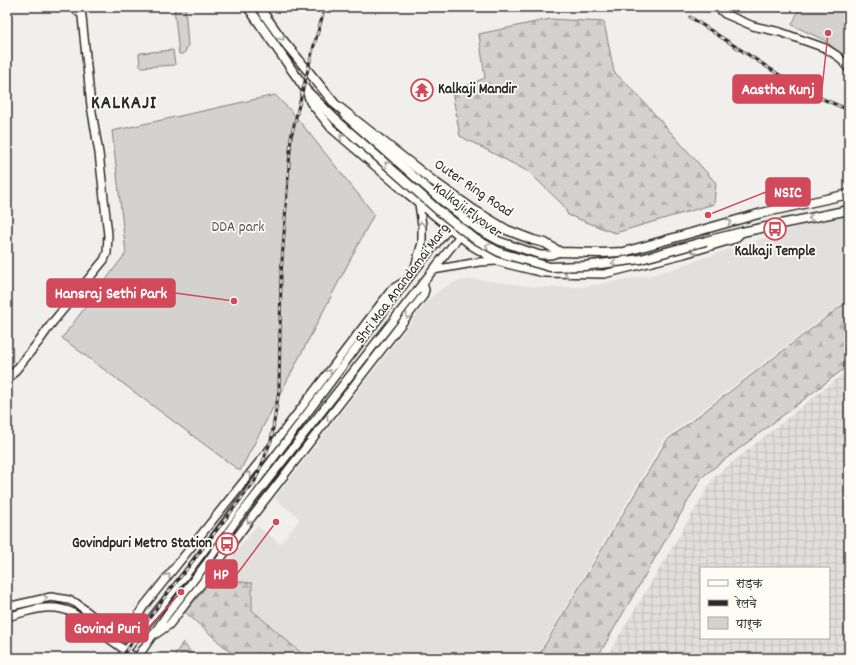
<svg xmlns="http://www.w3.org/2000/svg" width="856" height="665" font-family="Dekko,'Playpen Sans Deva',sans-serif">
<style>
.built{fill:#e1e0dc}
.industrial{fill:url(#industrial-grid);fill-rule:evenodd}
.forest{fill:url(#forest-firs);stroke:#7f7e7d}
.green{fill:#d3d2cf;stroke:#7f7e7d}
.lines{fill:none;stroke-linecap:round;stroke-linejoin:round}
.secondary-casing{stroke:#2b2b2b;stroke-width:10}
.primary-casing{stroke:#2b2b2b;stroke-width:11}
.secondary{stroke:#fdfcf7;stroke-width:7}
.primary{stroke:#fdfcf7;stroke-width:8}
.rail-casing{stroke:#2b2b2b;stroke-width:3}
.rail{stroke:#fdfcf7;stroke-width:1.5;stroke-dasharray:4.5;stroke-linecap:butt}
.primary-bridge-casing{stroke:#2b2b2b;stroke-width:11;stroke-linecap:butt}
.primary-bridge{stroke:#fdfcf7;stroke-width:8}
.oneway{stroke:#9e9e9b}
.labels{text-anchor:middle;dominant-baseline:central;stroke-width:3.5;stroke-linejoin:round;paint-order:stroke}
.poi-label{font-size:15px;font-weight:bold;fill:#2b2b2b;stroke:#fdfcf7;text-anchor:start}
.street-label{font-size:15px;fill:#2b2b2b;stroke:#fdfcf7}
.park-label{font-size:15px;fill:#555554;stroke:#fdfcf7}
.district-label{font-size:19px;font-weight:bold;letter-spacing:1px;fill:#2b2b2b;stroke:#fdfcf7}
.leader{fill:none;stroke:#d1495b;stroke-width:1.5}
.callout-dot{fill:#d1495b;stroke:#fdfcf7;stroke-width:1.5}
.callout{fill:#d1495b;stroke:#d1495b;stroke-width:1.5}
.callout-label{font-size:16px;text-anchor:middle;font-weight:bold;fill:#fff}
</style>
<defs>
<pattern id="industrial-grid" width="8" height="8" patternUnits="userSpaceOnUse"><rect width="8" height="8" fill="#e1e0dc"/><path d="M0 4h8M4 0v8" fill="none" stroke="#c1c0bd"/></pattern>
<pattern id="forest-firs" width="22" height="20" patternUnits="userSpaceOnUse"><rect width="22" height="20" fill="#d3d2cf"/><path d="M5 1l3.5 6h-7zM16 11l3.5 6h-7z" fill="#b5b4b2"/></pattern>
</defs>
<rect width="100%" height="100%" fill="#f0efeb"/>
<filter id="ink" filterUnits="userSpaceOnUse"><feTurbulence type="fractalNoise" baseFrequency=".025" numOctaves="2"/><feDisplacementMap in="SourceGraphic" scale="8" xChannelSelector="R" yChannelSelector="G"/><feConvolveMatrix kernelMatrix="1 2 1 2 8 2 1 2 1" color-interpolation-filters="sRGB"/></filter>
<g filter="url(#ink)">
<path class="built" d="M 849,214 L 849,298 L 664,439 L 535,658 L 308,658 L 253,610 L 253,582 L 214,578 L 257,526 L 280,544 L 300,519 L 275,498 L 430,298 L 443,288 L 458,281 L 473,279 L 538,287 L 582,287 L 629,279 L 651,275 L 678,267 L 724,251 L 815,221 Z"/>
<path class="industrial" d="M 849,369 L 849,658 L 606,658 L 714,477 ZM 701,568 L 829,568 L 829,638 L 701,638 Z"/>
<path class="forest" d="M 550,19 L 604,22 L 614,72 L 634,91 L 716,183 L 714,204 L 615,233 L 568,215 L 563,205 L 529,172 L 460,136 L 452,91 L 485,78 L 479,34 Z
M 849,300 L 849,365 L 702,477 L 597,658 L 537,658 L 667,440 Z
M 213,579 L 252,583 L 252,610 L 307,658 L 237,658 L 185,612 Z
M 183,642 L 195,658 L 173,658 Z"/>
<path class="green" d="M 174,7 L 185,7 L 188,45 L 184,54 L 179,54 Z
M 800,7 L 849,7 L 849,60 L 824,40 L 792,25 Z
M 173,50 L 175,65 L 142,67 L 140,66 L 139,54 L 140,53 Z
M 275,95 L 292,112 L 374,214 L 240,471 L 62,338 L 126,253 L 112,131 Z"/>
<g class="lines">
<g class="secondary-casing">
<path id="secondary" d="M 72,7 L 81,14
M 717,7 L 725,14 L 753,26 L 780,32 L 825,48 L 839,57 L 849,69
M 306,90 L 310,102 L 332,129 L 404,191 L 472,246 L 497,261 L 507,264 L 544,273 L 604,274 L 684,254 L 735,239 L 742,232
M 344,115 L 442,201 L 479,230 L 499,241 L 540,255 L 551,255 L 560,252
M 415,267 L 422,243 L 422,225 L 419,204
M 433,270 L 479,262 L 496,261
M 7,381 L 40,340 L 52,323 L 104,260 L 107,253 L 108,235 L 99,153 L 91,106 L 81,7
M 7,607 L 51,597 L 69,600 L 76,603 L 121,638 L 126,638 L 139,633
M 7,617 C 29,611 51,602 73,613 L 136,658
M 139,632 L 139,614 L 144,606 L 276,441 L 392,289 L 407,280
M 156,634 L 169,625 L 213,569 L 248,522 L 423,296 L 425,290 L 423,283
M 120,658 L 191,568 L 414,271 L 449,228 L 465,219
M 137,658 L 168,613 L 206,564 L 238,518 L 459,237 L 463,225"/>
</g>
<g class="primary-casing">
<path id="primary" d="M 248,7 L 306,90 L 336,120
M 259,7 L 281,38 L 335,104 L 433,181 L 474,210 L 507,230 L 533,240 L 545,243 L 560,252 L 600,253 L 624,252 L 762,213 L 849,194
M 706,241 L 742,232 L 849,210"/>
</g>
<use href="#secondary" class="secondary"/>
<use href="#primary" class="primary"/>
<g class="rail-casing">
<path id="rail" d="M 690,17 L 792,83 L 818,97 L 849,110
M 121,658 L 164,598 L 255,481 L 271,441 L 279,390 L 281,275 L 291,137 L 313,49 L 325,7"/>
</g>
<use href="#rail" class="rail"/>
<g class="primary-bridge-casing">
<path id="primary-bridge" d="M 336,120 L 439,211 L 475,239 L 501,253 L 550,267 L 584,266 L 641,259 L 706,241"/>
</g>
<use href="#primary-bridge" class="primary-bridge"/>
</g>
<defs><path id="oneway-chevron" d="M-2-3.5L2.5 0L-2 3.5" fill="none" stroke-width="1.6" stroke-linecap="round" stroke-linejoin="round"/></defs>
<g class="oneway">
<use href="#oneway-chevron" transform="translate(282 38) rotate(52)"/>
<use href="#oneway-chevron" transform="translate(342 137) rotate(-139)"/>
<use href="#oneway-chevron" transform="translate(387 164) rotate(-138)"/>
<use href="#oneway-chevron" transform="translate(811 218) rotate(168)"/>
<use href="#oneway-chevron" transform="translate(729 222) rotate(-16)"/>
<use href="#oneway-chevron" transform="translate(421 224) rotate(-95)"/>
<use href="#oneway-chevron" transform="translate(488 246) rotate(-150)"/>
<use href="#oneway-chevron" transform="translate(694 251) rotate(163)"/>
<use href="#oneway-chevron" transform="translate(614 263) rotate(172)"/>
<use href="#oneway-chevron" transform="translate(567 274) rotate(-178)"/>
<use href="#oneway-chevron" transform="translate(408 316) rotate(128)"/>
<use href="#oneway-chevron" transform="translate(329 372) rotate(-53)"/>
<use href="#oneway-chevron" transform="translate(329 419) rotate(128)"/>
<use href="#oneway-chevron" transform="translate(249 474) rotate(-52)"/>
<use href="#oneway-chevron" transform="translate(249 521) rotate(128)"/>
<use href="#oneway-chevron" transform="translate(168 576) rotate(-51)"/>
<use href="#oneway-chevron" transform="translate(45 598) rotate(-8)"/>
</g>
</g>
<defs>
<g id="temple-ring" transform="scale(1.15)"><circle r="9.5" fill="#fdfcf7" stroke="#d1495b" stroke-width="1.5"/><path d="M0-6L5-2H3V0L6.5 2.5H4V6H1.5V3h-3V6H-4V2.5H-6.5L-3 0V-2H-5Z" fill="#d1495b"/></g>
<g id="bus-ring" transform="scale(1.15)"><circle r="9.5" fill="#fdfcf7" stroke="#d1495b" stroke-width="1.5"/><path d="M-5-6H5V4H4V6H2V4H-2V6H-4V4H-5ZM-3.5-4V0h7V-4ZM-3.5 1.2v1.5H-2V1.2ZM2 1.2v1.5H3.5V1.2Z" fill="#d1495b"/></g>
</defs>
<g fill-rule="evenodd">
<use href="#temple-ring" x="422" y="90"/>
<use href="#bus-ring" x="775" y="229"/>
<use href="#bus-ring" x="227" y="544"/>
</g>
<g class="labels">
<g class="poi-label">
<text x="438" y="90">Kalkaji Mandir</text>
<text x="775" y="252" text-anchor="middle">Kalkaji Temple</text>
<text x="212" y="544" text-anchor="end">Govindpuri Metro Station</text>
</g>
<g class="street-label">
<text transform="translate(473 189) rotate(34)">Outer Ring Road</text>
<text transform="translate(467 211) rotate(37)">Kalkaji Flyover</text>
<text transform="translate(403 284) rotate(-53)">Shri Maa Anandamai Marg</text>
</g>
<g class="park-label">
<text x="238" y="228">DDA park</text>
</g>
<g class="district-label">
<text x="124" y="104">KALKAJI</text>
</g>
</g>
<path class="leader" d="M828 33L822 89M708 215L766 192M234 301L175 293M276 522L237 574M181 592L148 628"/>
<g class="callout-dot">
<circle cx="828" cy="33" r="4"/>
<circle cx="708" cy="215" r="4"/>
<circle cx="234" cy="301" r="4"/>
<circle cx="276" cy="522" r="4"/>
<circle cx="181" cy="592" r="4"/>
</g>
<g class="callout">
<rect x="733" y="75" width="89" height="28" rx="4"/>
<rect x="766" y="178" width="44" height="28" rx="4"/>
<rect x="47" y="279" width="128" height="28" rx="4"/>
<rect x="206" y="560" width="31" height="28" rx="4"/>
<rect x="66" y="614" width="82" height="28" rx="4"/>
</g>
<g class="callout-label">
<text x="778" y="94">Aastha Kunj</text>
<text x="788" y="197">NSIC</text>
<text x="111" y="298">Hansraj Sethi Park</text>
<text x="221" y="579">HP</text>
<text x="107" y="633">Govind Puri</text>
</g>
<rect width="856" height="665" fill="none" stroke="#fdfcf7" stroke-width="24"/>
<rect x="12" y="12" width="832" height="641" fill="none" stroke="#2b2b2b" stroke-width="1.5" filter="url(#ink)"/>
<rect x="700" y="567" width="130" height="72" fill="#fdfcf7" stroke="#a9a8a5"/>
<rect x="708" y="580" width="20" height="6" fill="#fdfcf7" stroke="#a9a8a5"/>
<text x="736" y="587" font-size="12" fill="#2b2b2b">सड़क</text>
<rect x="708" y="600" width="20" height="6" fill="#2b2b2b" stroke="#a9a8a5"/>
<text x="736" y="607" font-size="12" fill="#2b2b2b">रेलवे</text>
<rect x="708" y="617" width="20" height="12" fill="#d3d2cf" stroke="#a9a8a5"/>
<text x="736" y="627" font-size="12" fill="#2b2b2b">पार्क</text>
</svg>
